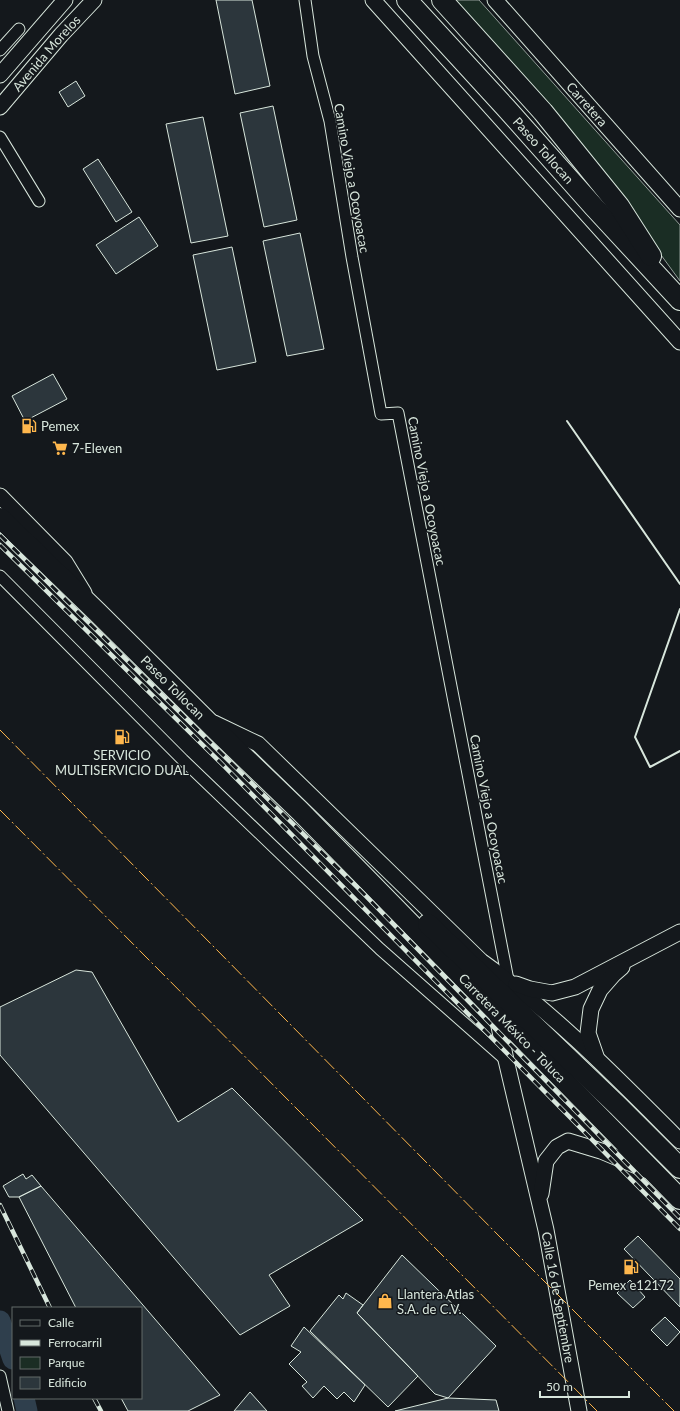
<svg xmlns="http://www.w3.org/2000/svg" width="680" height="1411" font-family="Lato,sans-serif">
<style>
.green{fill:#1a2d24;stroke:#939e99}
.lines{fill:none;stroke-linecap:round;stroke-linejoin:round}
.river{stroke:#2f3f4d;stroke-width:21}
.building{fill:#2c363c;stroke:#d8e6dc}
.street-casing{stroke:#d8e6dc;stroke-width:13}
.secondary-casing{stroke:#d8e6dc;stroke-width:17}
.highway-casing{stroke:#d8e6dc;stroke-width:22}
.street{stroke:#14181c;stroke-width:11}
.secondary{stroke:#14181c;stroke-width:15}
.highway{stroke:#14181c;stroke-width:20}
.rail-casing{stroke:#d8e6dc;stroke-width:4.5}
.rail{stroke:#14181c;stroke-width:3;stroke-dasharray:9;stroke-linecap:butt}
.wall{stroke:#d8e6dc;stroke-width:2}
.power{stroke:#ffb74d;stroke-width:1;stroke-dasharray:14 3 2 3;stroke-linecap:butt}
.labels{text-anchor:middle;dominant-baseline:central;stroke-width:3;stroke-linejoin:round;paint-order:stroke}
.street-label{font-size:13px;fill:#d8e6dc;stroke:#14181c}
.poi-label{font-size:13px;fill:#d8e6dc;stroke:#14181c;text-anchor:start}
</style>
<rect width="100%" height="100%" fill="#14181c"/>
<path class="green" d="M 448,0 L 479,0 L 680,225 L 680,281 L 653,244 Z"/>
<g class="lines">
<path class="river" d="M 0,1321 L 13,1359
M 24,1398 L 27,1411"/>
</g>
<path class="building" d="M 216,0 L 252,0 L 270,86 L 235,94 Z
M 76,81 L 85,96 L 68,107 L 59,92 Z
M 273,106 L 297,220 L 264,227 L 240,113 Z
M 203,117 L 228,236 L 191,243 L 166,124 Z
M 98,159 L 132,212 L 116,222 L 83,169 Z
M 139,217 L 158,246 L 116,274 L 96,245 Z
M 300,233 L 324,349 L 287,356 L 263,241 Z
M 232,247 L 256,362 L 217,370 L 193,255 Z
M 53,374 L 67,399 L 25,421 L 12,396 Z
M 76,970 L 92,972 L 178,1122 L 232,1088 L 363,1220 L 269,1275 L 290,1306 L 240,1335 L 0,1055 L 0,1007 Z
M 23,1174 L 26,1179 L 32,1175 L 41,1186 L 19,1197 L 9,1197 L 3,1186 Z
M 41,1186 L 220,1395 L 188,1411 L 128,1411 L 121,1398 L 141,1398 L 141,1308 L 76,1308 L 19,1197 Z
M 638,1236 L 680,1279 L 680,1307 L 624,1249 Z
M 402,1255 L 496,1346 L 448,1398 L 435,1394 L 357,1313 Z
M 630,1280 L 645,1297 L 633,1308 L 617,1293 Z
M 346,1293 L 363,1305 L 357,1313 L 418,1376 L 388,1407 L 310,1331 L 339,1295 L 343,1299 Z
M 665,1317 L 680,1332 L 667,1346 L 651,1330 Z
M 304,1327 L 365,1385 L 354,1402 L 344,1392 L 337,1399 L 324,1386 L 313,1398 L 302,1386 L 307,1382 L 289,1364 L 301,1352 L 291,1346 Z
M 250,1392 L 267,1411 L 234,1411 Z
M 448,1398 L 496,1400 L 499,1411 L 395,1411 Z"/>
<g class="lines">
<g class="street-casing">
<path id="street" d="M 305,0 L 313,56 L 330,121 L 352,257 L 381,414 L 398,413 L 508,980
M 0,50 L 19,29
M 0,137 L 39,201
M 0,576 L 183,760 L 380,949 L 506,1060
M 0,1376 L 8,1411"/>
</g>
<g class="secondary-casing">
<g id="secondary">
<path d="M 373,0 L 680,342"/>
<path id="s1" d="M 495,0 L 680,209"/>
<path d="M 0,75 L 65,0"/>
<path id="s2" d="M 0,107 L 61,35 L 94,0"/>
<path d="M 0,496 L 65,562 L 84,593"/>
<path d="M 214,723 L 258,744 L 481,961 C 554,1013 617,1078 680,1141"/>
<path d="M 516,984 L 530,989 L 552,993 L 575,987 L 680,932"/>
<path id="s3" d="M 496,1012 L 506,1060 L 546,1230 L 579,1411"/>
<path d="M 596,1056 L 588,1033 L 591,1009 L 600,990 L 614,974 L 622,967"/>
<path d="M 541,1194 L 546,1161 L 557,1147 L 568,1141 L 601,1151 L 651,1172"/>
</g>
</g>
<g class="highway-casing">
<g id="highway">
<path id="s4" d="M 407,0 L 506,108 L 594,207 L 680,300"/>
<path d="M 442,0 L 543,112 L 619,206 L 651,256"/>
<path id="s5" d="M 0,518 L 97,612 L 218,732 L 300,811 L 680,1199"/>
<path d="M 428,924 L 618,1106 L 680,1168"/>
</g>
</g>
<use href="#street" class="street"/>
<use href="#secondary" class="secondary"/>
<use href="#highway" class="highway"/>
<g class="rail-casing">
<path id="rail" d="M 0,535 L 359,889 L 680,1218
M 0,545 L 224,766 L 680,1229
M 0,1205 L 50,1308
M 94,1398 L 101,1411"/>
</g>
<use href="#rail" class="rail"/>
<path class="wall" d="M 567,421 L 680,584
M 680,609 L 635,737 L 650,767 L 680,751"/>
<path class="power" d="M 0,730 L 499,1236 L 674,1411
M 0,810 L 597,1411"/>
</g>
<defs>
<g id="fuel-bare" transform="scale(1.2)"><path d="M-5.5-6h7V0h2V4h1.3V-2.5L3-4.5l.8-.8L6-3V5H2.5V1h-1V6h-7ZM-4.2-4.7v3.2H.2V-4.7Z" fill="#ffb74d" stroke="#14181c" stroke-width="2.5" paint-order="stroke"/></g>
<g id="supermarket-bare" transform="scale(1.2)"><path d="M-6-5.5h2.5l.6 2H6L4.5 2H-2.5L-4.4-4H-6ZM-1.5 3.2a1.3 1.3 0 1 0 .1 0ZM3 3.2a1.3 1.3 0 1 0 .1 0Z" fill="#ffb74d" stroke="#14181c" stroke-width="2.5" paint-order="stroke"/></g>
<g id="shop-bare" transform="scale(1.2)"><path d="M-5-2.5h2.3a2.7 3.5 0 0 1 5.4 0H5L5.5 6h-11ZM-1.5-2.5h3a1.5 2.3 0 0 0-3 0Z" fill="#ffb74d" stroke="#14181c" stroke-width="2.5" paint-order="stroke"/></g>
</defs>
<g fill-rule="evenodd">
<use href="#fuel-bare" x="29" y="426"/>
<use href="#supermarket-bare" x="60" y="448"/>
<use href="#fuel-bare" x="122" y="737"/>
<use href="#fuel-bare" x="631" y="1267"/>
<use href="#shop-bare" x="385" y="1301"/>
</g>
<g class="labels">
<g class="street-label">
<text stroke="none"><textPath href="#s2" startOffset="71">Avenida Morelos</textPath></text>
<text stroke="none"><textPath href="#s1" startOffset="139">Carretera</textPath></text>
<text stroke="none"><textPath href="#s4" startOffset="203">Paseo Tollocan</textPath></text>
<text transform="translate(352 178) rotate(80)">Camino Viejo a Ocoyoacac</text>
<text transform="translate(427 491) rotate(79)">Camino Viejo a Ocoyoacac</text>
<text stroke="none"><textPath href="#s5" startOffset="242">Paseo Tollocan</textPath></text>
<text transform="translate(489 809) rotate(79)">Camino Viejo a Ocoyoacac</text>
<text stroke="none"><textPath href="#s5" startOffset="723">Carretera México - Toluca</textPath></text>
<text stroke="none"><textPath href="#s3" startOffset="292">Calle 16 de Septiembre</textPath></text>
</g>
<g class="poi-label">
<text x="41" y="426">Pemex</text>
<text x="72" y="448">7-Eleven</text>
<text x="122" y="755" text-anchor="middle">SERVICIO<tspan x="122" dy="15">MULTISERVICIO DUAL</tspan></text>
<text x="631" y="1285" text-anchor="middle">Pemex e12172</text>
<text x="397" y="1294">Llantera Atlas<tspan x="397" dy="15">S.A. de C.V.</tspan></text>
</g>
</g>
<rect x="12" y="1307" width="130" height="92" fill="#14181c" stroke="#626a69"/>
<rect x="20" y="1320" width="20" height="6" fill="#14181c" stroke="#626a69"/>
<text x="48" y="1327" font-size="12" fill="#d8e6dc">Calle</text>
<rect x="20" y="1340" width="20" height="6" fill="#d8e6dc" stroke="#626a69"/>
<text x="48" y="1347" font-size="12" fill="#d8e6dc">Ferrocarril</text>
<rect x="20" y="1357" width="20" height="12" fill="#1a2d24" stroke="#626a69"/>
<text x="48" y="1367" font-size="12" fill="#d8e6dc">Parque</text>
<rect x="20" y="1377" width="20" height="12" fill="#2c363c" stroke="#626a69"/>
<text x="48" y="1387" font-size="12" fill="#d8e6dc">Edificio</text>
<path d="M540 1391v6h89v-6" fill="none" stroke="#d8e6dc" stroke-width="2"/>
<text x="546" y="1391" font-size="12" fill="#d8e6dc" stroke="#14181c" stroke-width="3" paint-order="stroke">50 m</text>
</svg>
